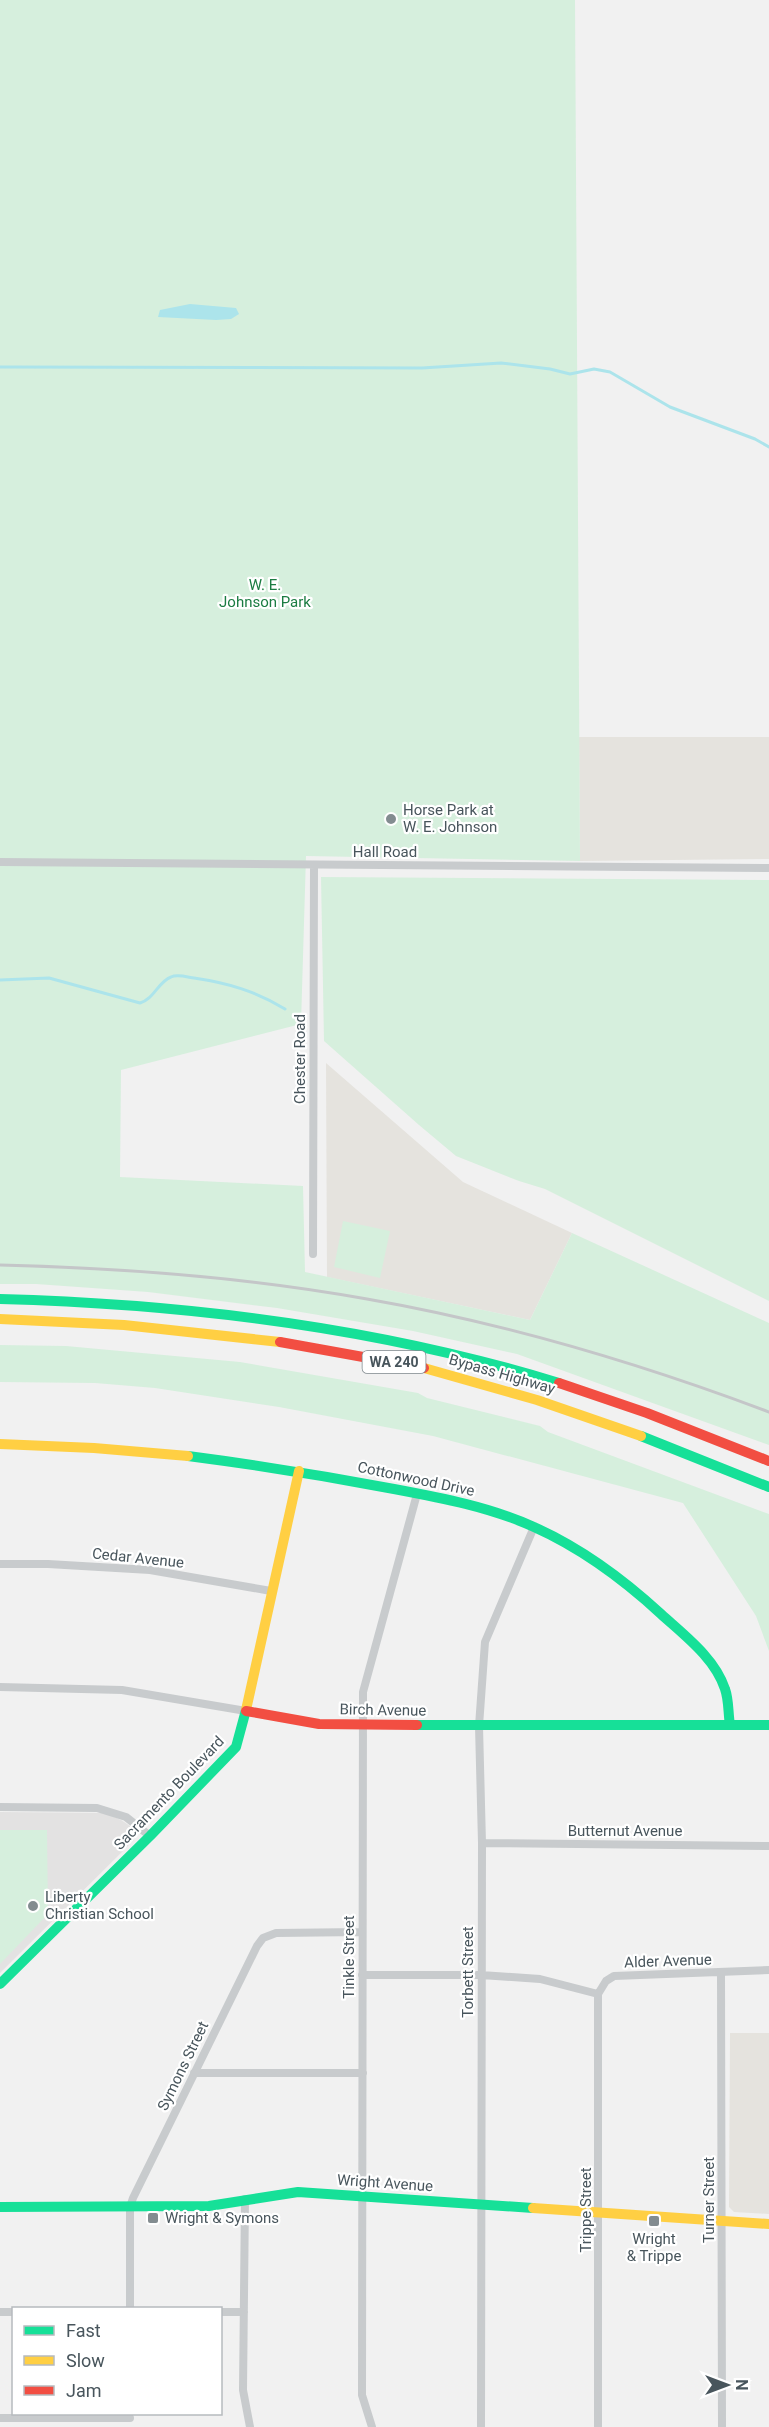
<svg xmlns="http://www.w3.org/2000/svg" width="769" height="2427" font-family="Roboto,sans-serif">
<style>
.commercial{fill:#e5e3de}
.education{fill:#e3e2e2}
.green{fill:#d6efdd}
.water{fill:#ace4eb}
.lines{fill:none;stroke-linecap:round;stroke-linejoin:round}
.stream{stroke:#ace4eb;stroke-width:3}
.street{stroke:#c8cbcd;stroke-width:8}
.fast{stroke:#16e098;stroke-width:10}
.slow{stroke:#ffcf43;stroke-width:10}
.jam{stroke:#f24e42;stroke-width:10}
.rail{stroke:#c4c6c8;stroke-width:3}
.poi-dot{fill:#838c90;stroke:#fff;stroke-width:2}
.labels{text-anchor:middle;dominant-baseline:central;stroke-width:4.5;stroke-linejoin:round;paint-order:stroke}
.shield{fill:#fff;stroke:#7f888d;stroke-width:1.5}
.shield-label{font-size:14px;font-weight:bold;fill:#48555c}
.park-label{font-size:15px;fill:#1b7c42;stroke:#fff}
.poi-label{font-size:15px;fill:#48555c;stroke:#fff;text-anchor:start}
.street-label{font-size:15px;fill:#48555c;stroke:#fff}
</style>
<rect width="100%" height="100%" fill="#f1f1f1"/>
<path class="commercial" d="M 579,737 L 769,737 L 769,859 L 580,861 Z
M 326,1063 L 463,1182 L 572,1233 L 530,1320 L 327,1277 Z
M 730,2033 L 769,2033 L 769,2214 L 734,2212 L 729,2207 Z"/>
<path class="education" d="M 0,1812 L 105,1813 L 121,1820 L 130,1826 L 136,1834 L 134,1840 L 0,1973 Z"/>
<path class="green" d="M 0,0 L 575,0 L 580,861 L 306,856 L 301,1024 L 121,1070 L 120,1177 L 303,1186 L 305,1272 L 530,1320 L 572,1233 L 769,1323 L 769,1445 L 517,1354 L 413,1331 L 277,1308 L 148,1292 L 36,1284 L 0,1284 Z
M 321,877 L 769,880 L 769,1301 L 545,1189 L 519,1181 L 456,1156 L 419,1125 L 324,1041 Z
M 343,1221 L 390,1231 L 380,1278 L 334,1267 Z
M 0,1345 L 66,1346 L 240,1362 L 418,1393 L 427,1398 L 540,1426 L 548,1432 L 769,1514 L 769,1651 L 756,1616 L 683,1503 L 433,1436 L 279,1407 L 155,1388 L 95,1383 L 0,1382 Z
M 0,1830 L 47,1830 L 48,1914 L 0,1964 Z"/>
<path class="water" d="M 190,304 L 236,308 L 239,314 L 231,319 L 216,320 L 158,317 L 160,310 Z"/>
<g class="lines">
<path class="stream" d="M 0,367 L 422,368 L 501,363 L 550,369 L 570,374 L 594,369 L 610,372 L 670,407 L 755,439 L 769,447
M 0,980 L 49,978 L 140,1003 C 154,999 158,982 171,977 C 177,974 187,977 194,978 C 228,983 255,991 285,1009"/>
<path class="street" d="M 0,862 L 769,868
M 313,1254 L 314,865
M 0,1564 L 48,1564 L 150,1570 L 271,1591
M 0,1687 L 122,1690 L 246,1711
M 0,1807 L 97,1808 L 126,1817 L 150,1836
M 482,1843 L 769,1846
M 721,1972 L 722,2427
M 362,1975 L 481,1975 L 540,1979 L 598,1994 L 606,1981 L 614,1976 L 769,1970
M 598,1994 L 598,2427
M 194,2073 L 363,2073
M 245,2199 L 243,2390 L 250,2427
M 130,2308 L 130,2207 L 133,2198 L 257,1946 L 263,1938 L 276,1933 L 362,1932
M 0,2312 L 14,2312
M 220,2312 L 244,2312
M 0,2418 L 130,2418
M 372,2427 L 362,2395 L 363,1692 L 417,1494
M 481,2427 L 482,1843 L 479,1726 L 485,1642 L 534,1527"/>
<path class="fast" d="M 0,1299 C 190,1304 377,1327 559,1383
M 641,1436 L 769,1487
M 188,1456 C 257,1465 326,1476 394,1489 C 442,1498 490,1507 534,1527 C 581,1548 623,1579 661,1614 C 684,1635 715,1658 725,1689 C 729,1700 728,1713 730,1725
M 417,1725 L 769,1725
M 0,1984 L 150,1836 L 236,1747 L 246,1710
M 0,2207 L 209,2206 L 298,2192 L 533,2208"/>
<path class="slow" d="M 0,1319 L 124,1325 L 280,1342
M 424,1368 L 537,1400 L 641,1436
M 0,1444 L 94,1448 L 188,1456
M 246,1710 L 299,1471
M 533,2208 L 769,2224"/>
<path class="jam" d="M 280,1342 L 424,1368
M 559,1383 L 647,1413 L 769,1461
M 246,1711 L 319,1724 L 417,1725"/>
<path class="rail" d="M 0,1265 C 122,1268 246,1277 367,1299 C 504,1323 639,1363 769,1412"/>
</g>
<g class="poi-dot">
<circle cx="391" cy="819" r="6"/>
<circle cx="33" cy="1906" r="6"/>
<rect x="147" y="2212" width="12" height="12" rx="3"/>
<rect x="648" y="2215" width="12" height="12" rx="3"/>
</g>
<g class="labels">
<rect class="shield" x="362.5" y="1351" width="63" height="22" rx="4.5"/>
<g class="shield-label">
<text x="394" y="1362">WA 240</text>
</g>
<g class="park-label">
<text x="265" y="585">W. E.<tspan x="265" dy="17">Johnson Park</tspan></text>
</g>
<g class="poi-label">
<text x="403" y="810">Horse Park at<tspan x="403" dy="17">W. E. Johnson</tspan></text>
<text x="45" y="1897">Liberty<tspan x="45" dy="17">Christian School</tspan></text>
<text x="165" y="2218">Wright &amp; Symons</text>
<text x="654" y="2239" text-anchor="middle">Wright<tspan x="654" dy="17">&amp; Trippe</tspan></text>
</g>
<g class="street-label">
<text x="385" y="852">Hall Road</text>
<text transform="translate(300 1059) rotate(-90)">Chester Road</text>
<text transform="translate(502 1374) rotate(16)">Bypass Highway</text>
<text transform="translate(416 1479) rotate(12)">Cottonwood Drive</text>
<text transform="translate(138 1558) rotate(6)">Cedar Avenue</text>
<text transform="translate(383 1710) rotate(1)">Birch Avenue</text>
<text transform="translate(169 1793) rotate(-46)">Sacramento Boulevard</text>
<text x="625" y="1831">Butternut Avenue</text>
<text transform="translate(349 1957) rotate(-90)">Tinkle Street</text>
<text transform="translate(668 1961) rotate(-2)">Alder Avenue</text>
<text transform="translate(468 1972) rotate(-90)">Torbett Street</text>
<text transform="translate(183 2066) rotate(-64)">Symons Street</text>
<text transform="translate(385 2183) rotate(4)">Wright Avenue</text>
<text transform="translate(709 2200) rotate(-90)">Turner Street</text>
<text transform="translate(586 2210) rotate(-90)">Trippe Street</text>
</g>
</g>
<rect x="12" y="2307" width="210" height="108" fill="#ffffff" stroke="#b6bbbe" stroke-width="1.5"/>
<rect x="24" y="2326" width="30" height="9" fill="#16e098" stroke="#b6bbbe" stroke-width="1.5"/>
<text x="66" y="2337" font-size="18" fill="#48555c">Fast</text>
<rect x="24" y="2356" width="30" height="9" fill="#ffcf43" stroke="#b6bbbe" stroke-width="1.5"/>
<text x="66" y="2367" font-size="18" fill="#48555c">Slow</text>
<rect x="24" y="2386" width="30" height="9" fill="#f24e42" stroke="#b6bbbe" stroke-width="1.5"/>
<text x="66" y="2397" font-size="18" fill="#48555c">Jam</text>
<g transform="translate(727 2385) rotate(90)" stroke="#ffffff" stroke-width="4.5" paint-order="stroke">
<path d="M0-4.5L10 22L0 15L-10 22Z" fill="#48555c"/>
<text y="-9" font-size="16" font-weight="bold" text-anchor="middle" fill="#48555c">N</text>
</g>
</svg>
